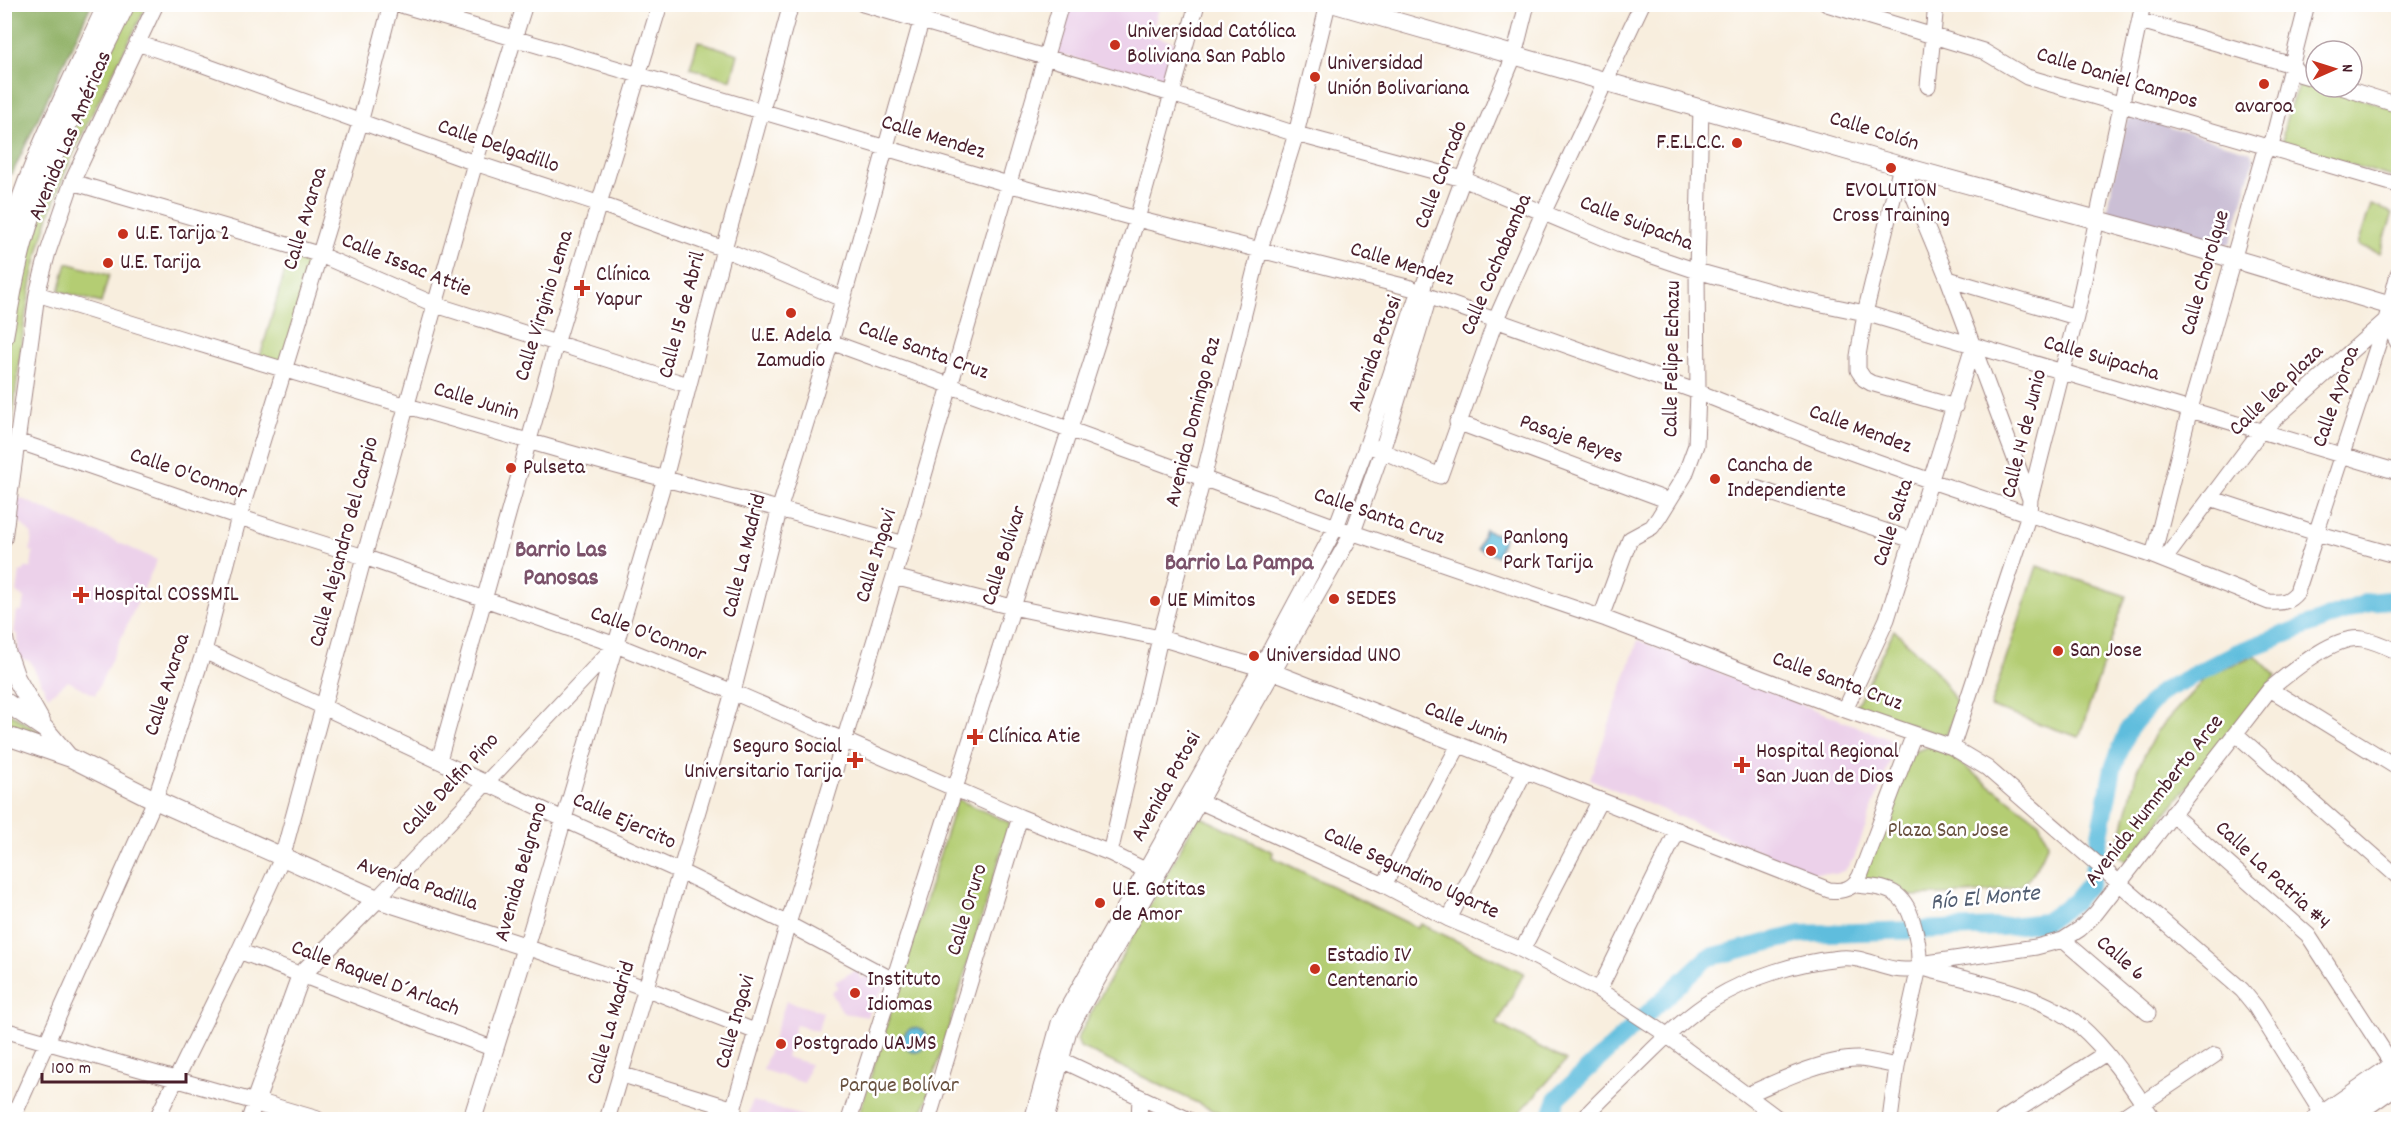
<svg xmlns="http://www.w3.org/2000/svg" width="2403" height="1124" font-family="Dekko,sans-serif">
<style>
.built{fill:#ecd1ea}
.industrial{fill:#cbbfd5}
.green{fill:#b4cd73;stroke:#7f764f;stroke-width:1.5}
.forest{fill:#8fb065;stroke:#6c6848;stroke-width:1.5}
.water{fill:#5ebddd;stroke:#546e84;stroke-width:1.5}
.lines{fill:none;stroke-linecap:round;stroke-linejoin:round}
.river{stroke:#5ebddd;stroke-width:18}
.minor-casing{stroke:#a18684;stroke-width:17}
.major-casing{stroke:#a18684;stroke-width:20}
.highway-casing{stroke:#a18684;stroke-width:23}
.minor{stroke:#fff;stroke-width:15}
.major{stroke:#fff;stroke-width:18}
.highway{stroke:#fff;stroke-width:21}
.poi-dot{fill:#c8321e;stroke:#fff;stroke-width:2}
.labels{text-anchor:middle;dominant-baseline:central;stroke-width:5;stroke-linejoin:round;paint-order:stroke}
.poi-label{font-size:22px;fill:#4a1f2b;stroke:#fff;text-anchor:start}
.street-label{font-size:22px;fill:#4a1f2b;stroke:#fff}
.park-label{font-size:22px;fill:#6a5341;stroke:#fff}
.neighbourhood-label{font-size:24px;font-weight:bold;fill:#7b526a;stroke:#fff}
.water-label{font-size:24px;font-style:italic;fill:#525e72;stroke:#fff}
</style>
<rect width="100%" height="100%" fill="#fff"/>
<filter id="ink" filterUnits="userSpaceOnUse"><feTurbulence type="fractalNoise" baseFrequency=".0167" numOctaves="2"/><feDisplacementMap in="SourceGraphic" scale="12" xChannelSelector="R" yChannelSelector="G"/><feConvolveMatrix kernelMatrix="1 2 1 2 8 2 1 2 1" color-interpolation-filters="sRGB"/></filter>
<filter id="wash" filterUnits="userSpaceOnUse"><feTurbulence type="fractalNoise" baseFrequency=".008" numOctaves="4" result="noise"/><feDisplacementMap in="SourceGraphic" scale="24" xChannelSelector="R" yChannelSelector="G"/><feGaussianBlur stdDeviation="1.35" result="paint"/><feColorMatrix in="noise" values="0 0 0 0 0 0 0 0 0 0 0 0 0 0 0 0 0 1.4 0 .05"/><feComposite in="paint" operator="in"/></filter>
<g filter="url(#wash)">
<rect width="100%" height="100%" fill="#f8eede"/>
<path class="built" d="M 1066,4 L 1160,5 L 1151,35 L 1177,43 L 1167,80 L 1163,82 L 1058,54 L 1054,48 Z
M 18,497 L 157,560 L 95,695 L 68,681 L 48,696 L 30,661 L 18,658 L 18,634 L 14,633 L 17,611 L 22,611 L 24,598 L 17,593 L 20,571 L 24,571 L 25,568 L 31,568 L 33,552 L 30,551 L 32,535 L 15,517 Z
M 1638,640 L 1889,739 L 1894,750 L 1854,858 L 1845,870 L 1836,874 L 1809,872 L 1590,779 Z
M 857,969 L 861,979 L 868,975 L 871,979 L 874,977 L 882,980 L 884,985 L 883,991 L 878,994 L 879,997 L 872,1001 L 876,1008 L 869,1011 L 868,1017 L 843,1013 L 831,992 L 838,987 L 835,982 Z
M 786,1001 L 823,1012 L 818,1031 L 796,1025 L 786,1057 L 810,1064 L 804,1083 L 763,1070 Z
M 752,1101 L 783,1110 L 813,1119 L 747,1119 Z"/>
<path class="industrial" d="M 2134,117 L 2250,151 L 2254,159 L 2231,242 L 2224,246 L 2109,214 L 2107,210 L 2127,121 Z"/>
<path class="green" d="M 131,5 L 147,5 C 109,83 62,162 40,246 C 20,323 16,403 5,481 L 5,365 L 16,290 L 40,204 Z
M 698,41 L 738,54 L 731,80 L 690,68 Z
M 2302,83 L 2316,85 L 2316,87 L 2323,87 L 2398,110 L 2398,179 L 2284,144 C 2280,133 2293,91 2302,83 Z
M 2371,205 L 2393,213 L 2380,253 L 2358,245 Z
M 292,246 L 316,255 L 285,365 L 260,357 Z
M 67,263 L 109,275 L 101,303 L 59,291 Z
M 2037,566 L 2126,596 L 2079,737 L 1990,707 Z
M 1894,630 L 1936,671 L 1958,704 L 1946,737 L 1856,706 Z
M 2256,656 L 2276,676 L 2127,862 L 2117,854 L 2119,843 L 2137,770 L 2156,732 L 2207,676 Z
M 5,710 L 42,734 L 39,738 L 5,725 Z
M 1931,746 L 1949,755 L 2039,822 L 2048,843 C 2042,857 2036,873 2024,883 C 2011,895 1929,895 1907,896 C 1897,880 1880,881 1862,879 L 1908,759 L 1916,751 Z
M 957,799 L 1010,823 L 921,1119 L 857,1120 Z
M 1201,817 L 1273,852 L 1272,857 L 1418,928 L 1421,924 L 1524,973 L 1497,1024 L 1566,1061 L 1514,1119 L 1231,1119 L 1080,1047 L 1077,1039 L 1196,820 Z"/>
<path class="forest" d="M 4,5 L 91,5 L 12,174 L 4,171 Z"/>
<path class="water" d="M 1485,530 L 1504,537 L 1497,556 L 1478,549 Z
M903 1040a12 12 0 1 1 24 0a12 12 0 1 1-24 0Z"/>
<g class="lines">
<path class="river" d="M 1549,1120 L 1558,1097 L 1707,958 L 1801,934 L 2001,927 L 2045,922 L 2074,902 L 2091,882 L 2113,768 L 2129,728 L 2161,692 L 2236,653 L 2369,602 L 2398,599"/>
</g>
</g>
<g filter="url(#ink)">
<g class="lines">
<g class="minor-casing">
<path id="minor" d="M 398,4 L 1008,184 L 1137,219 L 1411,288 L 1422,294 L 1698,392 L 1825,443 L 1931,481 L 2153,556 L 2269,602 C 2282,603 2289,602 2297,592 L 2386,320 L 2398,274
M 863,4 L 1172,94 L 1296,134 L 1463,179 L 1620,245 L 1697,271 L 1798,299 L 1865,313 L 2398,472
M 1827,4 L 1983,51 L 2027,77 L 2398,185
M 2141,21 L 2292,65 L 2299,74 L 2316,79
M 137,43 L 198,63 L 475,163 L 600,204 L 724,249 L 842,299
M 1928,86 L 1936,4
M 2341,87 L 2398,105
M 1901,166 L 1948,279 L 2030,499
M 1901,166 L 1865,313 L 1858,356 L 1858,370 L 1864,379 L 1871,383 L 1955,407
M 72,182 L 318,254 L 436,305 L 688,385
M 1948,279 L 2076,317
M 37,294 C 200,345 364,394 528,441 C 653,478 780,507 904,544
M 2386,320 L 2398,343
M 831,342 L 1336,527 L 1606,619 L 1845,710 L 1952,747 L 1987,768 L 2242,990 L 2255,1006 L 2326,1120
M 1457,422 L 1669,501
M 17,441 L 239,517 L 364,557 L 616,645 L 733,692 L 1020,817 L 1110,853 L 1157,876
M 1373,447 L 1440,476 L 1496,319 L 1544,211 L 1642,4
M 1756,488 L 1912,540
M 2210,498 L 2316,533 L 2398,556
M 4,539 L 37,294 L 48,252 L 72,182 L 156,4
M 2153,556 L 2190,409 L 2263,156 L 2273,139 L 2307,4
M 2164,560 L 2260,432 L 2386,320
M 894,577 L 1012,607 L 1160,638 L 1274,672 L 1829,890 C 1843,892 1853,889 1860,876 L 1914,734
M 1601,617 L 1630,539 L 1652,527 L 1659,517 L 1685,475 L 1696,445 L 1698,392 L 1697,271 L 1701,107
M 4,630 L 9,658 L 4,667
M 204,651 L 563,819 L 679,871 L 788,924 L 893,980
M 2270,689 L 2398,768
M 1845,710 L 1887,619 L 1973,346
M 2236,734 L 2398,877
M 1952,747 L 2029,514 L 2030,499 L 2076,317 L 2143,4
M 439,760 L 556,344 L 660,4
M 1190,797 L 1384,885 L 1449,919 L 1522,950 L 1599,990 L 1661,1031 L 1780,1120
M 2172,814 L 2308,935 L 2394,1067
M 1110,853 L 1160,638 L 1203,479 L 1260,249 L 1296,134 L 1328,4
M 1384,885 L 1459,745
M 1855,885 C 1887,888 1904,889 1913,923 C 1917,936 1919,947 1919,960
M 377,899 L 613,648
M 1449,919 L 1525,771
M 2063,940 L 2148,1013
M 1522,950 L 1600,800
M 239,951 L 494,1049
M 1927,963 L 2036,947 L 2063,940 L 2080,929 L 2096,913 L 2270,689 C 2291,672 2335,634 2363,639 C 2375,641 2387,647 2398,652
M 1927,969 C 1977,983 2038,992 2079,1025 C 2109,1051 2132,1087 2154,1120
M 1599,990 L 1678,830
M 4,1030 L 255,1102 L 249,1120
M 757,1032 L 645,988 L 526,947 L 665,478 L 724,249 L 791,4
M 1053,1056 L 1189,1120
M 620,1074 L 734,1109
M 1747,1095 C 1776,1082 1828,1057 1860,1059 C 1872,1060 1885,1064 1897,1066
M 12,1120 L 155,800 L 204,651 L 239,517 L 360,123 L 391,4
M 156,1120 L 239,951 L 282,858 L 364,557 L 475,163 L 525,4
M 607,1120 L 733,692 L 780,507 L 831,342 L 926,4
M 730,1120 L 788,924 L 904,544 L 1061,4
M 849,1120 L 1137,219 L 1197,4
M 928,1120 L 1020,817
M 1032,1120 L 1059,1023 L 1260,669 L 1336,527 L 1367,445 L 1416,299 L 1422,294
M 1046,1120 L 1069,1030 L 1353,532 L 1382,451 L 1426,307 L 1422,294 L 1424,284 L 1463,179 L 1514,56 L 1527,4
M 1139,1120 L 1140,1097
M 1582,1120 C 1599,1101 1617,1085 1634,1068 C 1659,1044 1684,1017 1714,999 C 1750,977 1798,962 1840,958 C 1867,955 1888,975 1915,969
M 1890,1120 L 1897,1066 L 1918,972
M 2002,1120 L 2106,1053
M 2118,1120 L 2215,1055"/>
</g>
<g class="major-casing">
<path id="major" d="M 1335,4 L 1901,166 L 2174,241 L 2398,308
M 4,254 C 26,167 70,86 107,4
M 4,337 C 11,297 18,256 31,217 C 55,143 92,74 126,4
M 9,658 L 16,678 L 41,722
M 4,701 L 45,729 L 67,755
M 4,735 L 71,758 L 155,800 L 377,899 L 526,947 L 472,1120
M 316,1120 L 255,1102 L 301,975 L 377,899"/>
</g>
<g class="highway-casing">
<path id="highway" d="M 2317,1120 L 2398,1064
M 2344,1120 L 2398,1082"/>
</g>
<use href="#minor" class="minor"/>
<use href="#major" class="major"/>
<use href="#highway" class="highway"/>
</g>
</g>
<g class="poi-dot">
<circle cx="1115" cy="45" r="6"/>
<circle cx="1315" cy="77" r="6"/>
<circle cx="2264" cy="84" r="6"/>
<circle cx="1737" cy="143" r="6"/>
<circle cx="1891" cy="168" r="6"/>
<circle cx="123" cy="234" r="6"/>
<circle cx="108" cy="263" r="6"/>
<path d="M579 279h6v6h6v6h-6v6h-6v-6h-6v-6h6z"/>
<circle cx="791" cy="313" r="6"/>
<circle cx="511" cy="468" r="6"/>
<circle cx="1715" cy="479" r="6"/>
<circle cx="1491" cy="551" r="6"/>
<path d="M78 586h6v6h6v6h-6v6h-6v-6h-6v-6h6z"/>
<circle cx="1334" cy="599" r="6"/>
<circle cx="1155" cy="601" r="6"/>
<circle cx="2058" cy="651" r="6"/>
<circle cx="1254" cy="656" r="6"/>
<path d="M972 728h6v6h6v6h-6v6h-6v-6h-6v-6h6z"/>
<path d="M852 751h6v6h6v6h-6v6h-6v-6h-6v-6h6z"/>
<path d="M1739 756h6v6h6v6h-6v6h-6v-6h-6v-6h6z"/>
<circle cx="1100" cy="903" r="6"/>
<circle cx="1315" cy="969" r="6"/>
<circle cx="855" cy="993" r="6"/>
<circle cx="781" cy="1044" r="6"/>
</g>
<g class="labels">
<g class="poi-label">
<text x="1127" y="32">Universidad Católica<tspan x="1127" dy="25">Boliviana San Pablo</tspan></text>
<text x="1327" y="64">Universidad<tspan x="1327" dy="25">Unión Bolivariana</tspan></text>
<text x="2264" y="107" text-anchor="middle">avaroa</text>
<text x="1725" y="143" text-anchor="end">F.E.L.C.C.</text>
<text x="1891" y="191" text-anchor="middle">EVOLUTION<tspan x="1891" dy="25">Cross Training</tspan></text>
<text x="135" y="234">U.E. Tarija 2</text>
<text x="120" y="263">U.E. Tarija</text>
<text x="596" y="275">Clínica<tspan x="596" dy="25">Yapur</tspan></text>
<text x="791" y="336" text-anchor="middle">U.E. Adela<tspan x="791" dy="25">Zamudio</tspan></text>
<text x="1727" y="466">Cancha de<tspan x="1727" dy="25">Independiente</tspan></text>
<text x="523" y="468">Pulseta</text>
<text x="1503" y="538">Panlong<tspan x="1503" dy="25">Park Tarija</tspan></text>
<text x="94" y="595">Hospital COSSMIL</text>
<text x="1346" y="599">SEDES</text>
<text x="1167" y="601">UE Mimitos</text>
<text x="2070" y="651">San Jose</text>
<text x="1266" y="656">Universidad UNO</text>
<text x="988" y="737">Clínica Atie</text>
<text x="842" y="747" text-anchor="end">Seguro Social<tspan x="842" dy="25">Universitario Tarija</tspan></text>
<text x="1756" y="752">Hospital Regional<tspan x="1756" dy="25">San Juan de Dios</tspan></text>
<text x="1112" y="890">U.E. Gotitas<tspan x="1112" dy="25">de Amor</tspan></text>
<text x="1327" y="956">Estadio IV<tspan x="1327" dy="25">Centenario</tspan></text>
<text x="867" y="980">Instituto<tspan x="867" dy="25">Idiomas</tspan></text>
<text x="793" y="1044">Postgrado UAJMS</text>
</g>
<g class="street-label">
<text transform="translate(2117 79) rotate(17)">Calle Daniel Campos</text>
<text transform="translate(1874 132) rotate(17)">Calle Colón</text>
<text transform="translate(71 136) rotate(-67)">Avenida Las Américas</text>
<text transform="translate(933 138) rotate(17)">Calle Mendez</text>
<text transform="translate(498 147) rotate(19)">Calle Delgadillo</text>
<text transform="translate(1442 175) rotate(-69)">Calle Corrado</text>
<text transform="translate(306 219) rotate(-73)">Calle Avaroa</text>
<text transform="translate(1636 224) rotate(21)">Calle Suipacha</text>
<text transform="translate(1402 265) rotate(17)">Calle Mendez</text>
<text transform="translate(1497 265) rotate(-67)">Calle Cochabamba</text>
<text transform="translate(406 266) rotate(22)">Calle Issac Attie</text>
<text transform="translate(2206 273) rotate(-74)">Calle Chorolque</text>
<text transform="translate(545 306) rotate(-73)">Calle Virginio Lema</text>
<text transform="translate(683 315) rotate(-75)">Calle 15 de Abril</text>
<text transform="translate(923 351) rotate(20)">Calle Santa Cruz</text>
<text transform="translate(1376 354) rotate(-70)">Avenida Potosi</text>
<text transform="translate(1673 359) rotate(-89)">Calle Felipe Echazu</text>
<text transform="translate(2101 359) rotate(16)">Calle Suipacha</text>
<text transform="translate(2277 391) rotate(-44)">Calle lea plaza</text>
<text transform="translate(2337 397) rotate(-71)">Calle Ayoroa</text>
<text transform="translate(476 402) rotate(17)">Calle Junin</text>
<text transform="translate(1194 422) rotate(-76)">Avenida Domingo Paz</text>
<text transform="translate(1860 430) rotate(20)">Calle Mendez</text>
<text transform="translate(2025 434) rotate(-76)">Calle 14 de Junio</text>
<text transform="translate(1571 440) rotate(20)">Pasaje Reyes</text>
<text transform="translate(188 475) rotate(19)">Calle O'Connor</text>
<text transform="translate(1379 517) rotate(19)">Calle Santa Cruz</text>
<text transform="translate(1894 523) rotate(-72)">Calle Salta</text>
<text transform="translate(345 542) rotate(-75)">Calle Alejandro del Carpio</text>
<text transform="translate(745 556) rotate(-76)">Calle La Madrid</text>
<text transform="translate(877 556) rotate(-73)">Calle Ingavi</text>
<text transform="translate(1005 556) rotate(-72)">Calle Bolívar</text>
<text transform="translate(648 635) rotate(21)">Calle O'Connor</text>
<text transform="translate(1837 682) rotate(20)">Calle Santa Cruz</text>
<text transform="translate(168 685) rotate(-72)">Calle Avaroa</text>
<text transform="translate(1466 724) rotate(21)">Calle Junin</text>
<text transform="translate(451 785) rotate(-47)">Calle Delfin Pino</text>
<text transform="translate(1167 787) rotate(-61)">Avenida Potosi</text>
<text transform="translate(2155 801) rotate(-52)">Avenida Hummberto Arce</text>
<text transform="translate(624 822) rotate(24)">Calle Ejercito</text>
<text transform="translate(522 872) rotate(-74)">Avenida Belgrano</text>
<text transform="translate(1411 874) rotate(25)">Calle Segundino Ugarte</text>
<text transform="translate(2272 876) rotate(43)">Calle La Patria #4</text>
<text transform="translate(417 885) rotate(19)">Avenida Padilla</text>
<text transform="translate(968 910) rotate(-73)">Calle Oruro</text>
<text transform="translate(2120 959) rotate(41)">Calle 6</text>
<text transform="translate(375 979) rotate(21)">Calle Raquel D´Arlach</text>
<text transform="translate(736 1022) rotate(-74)">Calle Ingavi</text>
<text transform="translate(612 1023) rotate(-74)">Calle La Madrid</text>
</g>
<g class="park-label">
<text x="1948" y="831">Plaza San Jose</text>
<text x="899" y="1086">Parque Bolívar</text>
</g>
<g class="neighbourhood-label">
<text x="561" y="551">Barrio Las<tspan x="561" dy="28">Panosas</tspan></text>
<text x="1239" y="564">Barrio La Pampa</text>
</g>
<g class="water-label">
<text transform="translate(1985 899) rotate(-5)">Río El Monte</text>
</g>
</g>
<rect width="2403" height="1124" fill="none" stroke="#fff" stroke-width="24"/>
<g transform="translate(2334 69) rotate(87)"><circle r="28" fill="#ffffff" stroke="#b7a5aa" stroke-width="1.5"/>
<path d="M0-4.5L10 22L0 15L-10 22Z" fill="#c8321e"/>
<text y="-9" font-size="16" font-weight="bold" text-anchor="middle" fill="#4a1f2b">N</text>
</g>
<path d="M42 1073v9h144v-9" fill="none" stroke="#4a1f2b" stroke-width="3"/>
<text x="51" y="1073" font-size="18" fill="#4a1f2b" stroke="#ffffff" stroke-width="4.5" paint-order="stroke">100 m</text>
</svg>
